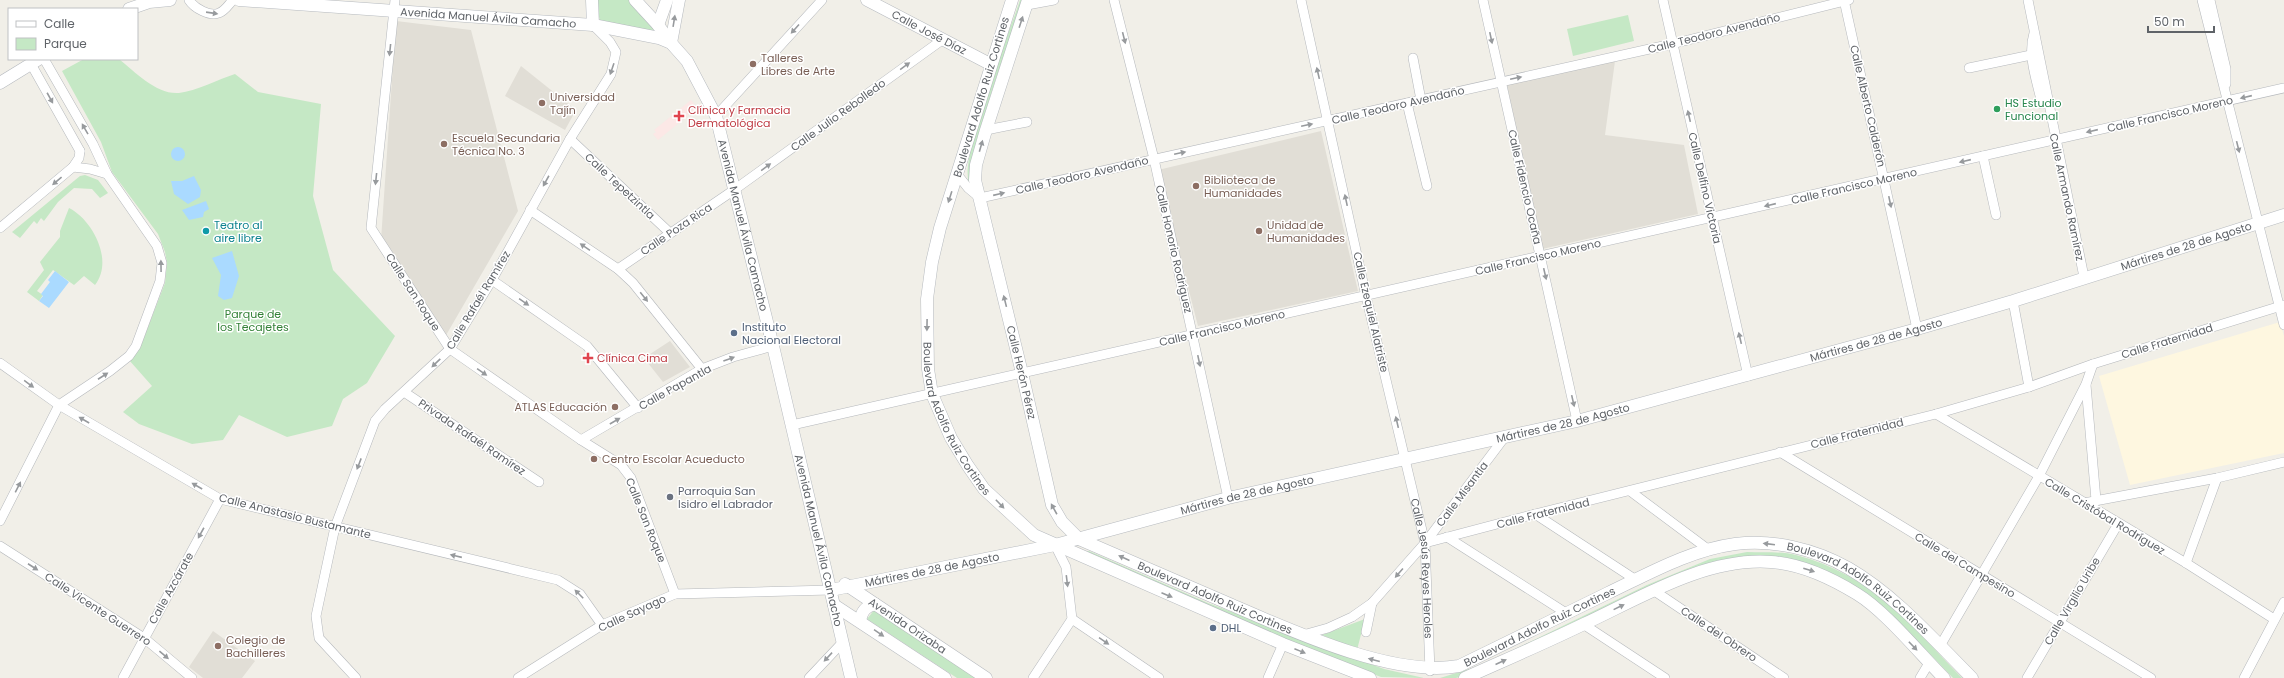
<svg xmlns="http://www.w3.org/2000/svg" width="2284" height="678" font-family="Poppins,sans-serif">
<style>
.commercial{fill:#fef7e0}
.education{fill:#e1ded6}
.medical{fill:#fce8e6}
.green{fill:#c5e8c5}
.water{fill:#aadaff}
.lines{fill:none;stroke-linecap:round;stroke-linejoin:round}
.street-casing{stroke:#b5b8bc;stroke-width:10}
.secondary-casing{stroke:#b6babf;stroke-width:13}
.street{stroke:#fff;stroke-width:9}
.secondary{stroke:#fff;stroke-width:12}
.oneway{fill:#979a9d}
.education-dot{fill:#8d6e63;stroke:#fff;stroke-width:1.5}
.leisure-dot{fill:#2e9e5b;stroke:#fff;stroke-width:1.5}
.health-dot{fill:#e0444e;stroke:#fff;stroke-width:1.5}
.culture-dot{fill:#0f9aa8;stroke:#fff;stroke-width:1.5}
.service-dot{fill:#5c6f8a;stroke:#fff;stroke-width:1.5}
.worship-dot{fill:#6b7280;stroke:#fff;stroke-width:1.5}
.labels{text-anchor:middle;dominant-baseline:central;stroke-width:3;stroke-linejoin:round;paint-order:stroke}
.street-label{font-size:11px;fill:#5f6368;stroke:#fff}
.education-label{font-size:11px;fill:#785e54;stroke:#fff;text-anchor:start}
.leisure-label{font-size:11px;fill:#27864d;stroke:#fff;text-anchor:start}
.health-label{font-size:11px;fill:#be3a42;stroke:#fff;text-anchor:start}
.culture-label{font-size:11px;fill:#0d838f;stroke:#fff;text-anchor:start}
.park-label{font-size:11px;fill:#348238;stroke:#fff}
.service-label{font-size:11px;fill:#4e5e75;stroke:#fff;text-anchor:start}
.worship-label{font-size:11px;fill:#5b616d;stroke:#fff;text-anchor:start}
</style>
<rect width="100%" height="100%" fill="#f1efe8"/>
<path class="commercial" d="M 2280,322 L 2284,336 L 2284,453 L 2130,485 L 2099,376 Z"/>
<path class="education" d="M 396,21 L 471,30 L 518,211 L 445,337 L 381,240 Z
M 1615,61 L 1605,135 L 1684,145 L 1698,214 L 1542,249 L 1507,85 Z
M 521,66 L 576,110 L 565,130 L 505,96 Z
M 1321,131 L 1358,291 L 1198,326 L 1158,170 Z
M 670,341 L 690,367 L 663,382 L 644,358 Z
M 213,631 L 255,661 L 242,678 L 203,678 L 189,667 Z"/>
<path class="medical" d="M 691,100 L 697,108 L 658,140 L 653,134 L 656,132 L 654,130 Z"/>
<path class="green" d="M 598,0 L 630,0 L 654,28 L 653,32 L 601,25 L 597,8 Z
M 1020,0 L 1024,0 C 1010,38 996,76 985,114 C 977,138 970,161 970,186 C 956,163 1010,31 1020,0 Z
M 1628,15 L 1634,41 L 1573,56 L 1567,29 Z
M 84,59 L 119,59 C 135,72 157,95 179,93 C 196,91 219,79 235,74 L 258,92 L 321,104 L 313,196 L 333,270 L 395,336 L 367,383 L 343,399 L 332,426 L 287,437 L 239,415 L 223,440 L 192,444 L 139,424 L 123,412 L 152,386 L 129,360 L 140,348 L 165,283 L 167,263 L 165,252 L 158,234 L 112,172 L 101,142 L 62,71 Z
M 85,175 L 98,180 L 108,193 L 100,198 L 92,189 L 74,188 L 58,202 L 44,221 L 41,218 L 37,224 L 34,221 L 20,238 L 12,232 L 80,176 Z
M 69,208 C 93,220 114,261 95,285 L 84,276 L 74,285 L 53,270 L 37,291 L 43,295 L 39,301 L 27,292 L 44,270 L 40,262 L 60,237 L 60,231 Z
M 1089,551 L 1208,603 L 1384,669 L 1424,678 L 1381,677 L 1205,610 L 1076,555 Z
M 1747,552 C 1763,553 1781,551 1796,555 C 1872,575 1910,624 1962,678 L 1953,678 L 1904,627 L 1876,601 L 1841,578 L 1794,560 L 1713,565 L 1486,670 L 1456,678 L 1440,678 L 1482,665 L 1647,585 L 1710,559 Z
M 875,609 L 979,678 L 957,678 L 867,619 Z
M 1365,619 L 1357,650 L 1322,635 Z"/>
<path class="water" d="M171 154a7 7 0 1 1 14 0a7 7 0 1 1-14 0Z
M 194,176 L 201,190 L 200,197 L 188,204 L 174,194 L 171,181 L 182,181 Z
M 206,201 L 209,209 L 204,212 L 203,217 L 189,220 L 182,210 Z
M 232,251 L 239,276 L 232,298 L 224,300 L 218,296 L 221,275 L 212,258 Z
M 55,271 L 69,282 L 49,308 L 39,301 L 43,296 L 41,294 L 50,282 L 48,280 Z"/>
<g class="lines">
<g class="street-casing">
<g id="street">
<path d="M 189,0 C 194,8 210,17 219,13 C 225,11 229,4 233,0"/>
<path d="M 395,0 L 371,228 L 450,349 L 581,440 L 621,465 L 631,478 L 675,594"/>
<path d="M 1114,0 L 1154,159 L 1228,498"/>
<path id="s1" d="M 1301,0 L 1366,296 L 1425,543 L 1430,671"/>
<path d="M 1483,0 L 1577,421"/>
<path d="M 1663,0 L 1748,376"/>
<path d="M 1844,0 L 1917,329"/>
<path d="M 2028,0 L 2084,277"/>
<path d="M 2202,0 L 2284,325"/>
<path d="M 2210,0 L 2226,69 L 2226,84"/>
<path d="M 1027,5 L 1054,0"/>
<path d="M 2034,33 C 2027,56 2037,81 2042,104"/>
<path d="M 1413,58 L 1421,100"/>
<path d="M 31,64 L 80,151"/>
<path d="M 1969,68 L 2031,55"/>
<path d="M 1407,103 L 1427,186"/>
<path d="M 716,116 L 822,0"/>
<path d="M 986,130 L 1027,122"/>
<path d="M 570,139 L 670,233"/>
<path d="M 1983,156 L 1996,215"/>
<path d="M 73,167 L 90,169 L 107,174"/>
<path d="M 957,174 L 968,188 L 980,198 L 1672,44 L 1849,0"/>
<path d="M 530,210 L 618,269 L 633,283 L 702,369"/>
<path d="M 0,228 L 73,167 L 79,158 L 80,151"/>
<path d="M 618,269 L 734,190 L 942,40"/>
<path d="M 492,280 L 587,346 L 638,408"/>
<path d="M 2013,301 L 2029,387"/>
<path d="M 0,363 L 59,405 L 220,499 L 558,580 L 580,594 L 602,625"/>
<path d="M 2086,385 L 2096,500"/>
<path d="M 404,392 L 539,482"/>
<path d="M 1936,414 L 2186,563 L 2274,619"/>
<path d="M 792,425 L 2284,88"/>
<path d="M 581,440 L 702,369 L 733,357 L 773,346"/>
<path d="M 1780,452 L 2151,678"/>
<path d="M 1630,491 L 1709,550"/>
<path d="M 2084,503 L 2217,478 L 2284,462"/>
<path d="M 1535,514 L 1636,580"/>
<path d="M 0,521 L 59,405 L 110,371 L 129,356 L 136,346 L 160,281 L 162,263 L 157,246 L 107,174 L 93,144 L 44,59"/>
<path d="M 1447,537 L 1566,613"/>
<path d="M 1425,543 L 1535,514 L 1936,414 L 2029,387 L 2093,364 L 2284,305"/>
<path d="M 0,546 L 144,638 L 192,678"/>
<path d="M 2186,563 L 2217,478"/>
<path d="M 1653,590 L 1784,678"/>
<path d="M 1072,619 L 1159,678"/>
<path d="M 1583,624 L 1665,678"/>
<path d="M 1366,632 L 1372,603"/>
<path d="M 1303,635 L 1328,628 L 1352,617 L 1372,603 L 1425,543 L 1504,438"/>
<path d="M 1940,646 L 2039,476 L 2086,384 L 2093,364"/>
<path d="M 123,678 L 220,499"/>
<path d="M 356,678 L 319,638 L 316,616 L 335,527 L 375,421 L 385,409 L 450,349 L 492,280 L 570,139 L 611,74 L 616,52 L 610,42 L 593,25"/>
<path d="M 518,678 L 602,625 L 675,594 L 831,590"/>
<path d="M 809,678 L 842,643"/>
<path d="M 1033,678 L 1072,619 L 1066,567 L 1055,545"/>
<path d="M 1268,678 L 1283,644"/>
<path d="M 1920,678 L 1929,663"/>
<path d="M 2027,678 L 2118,524"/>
<path d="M 2244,678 L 2284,602"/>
</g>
</g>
<g class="secondary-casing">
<g id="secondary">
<path id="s2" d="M 239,0 L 593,25 L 659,38 L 671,43 L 687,61 L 716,116 L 773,346 L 851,678"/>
<path d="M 592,0 L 593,25"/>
<path d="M 635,0 L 658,25 L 671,43"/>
<path id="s3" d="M 867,0 L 990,64"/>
<path id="s4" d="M 1012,0 L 940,228 L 932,262 L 927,299 L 928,369 L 932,394 L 951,438 L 968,466 L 984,489 L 1034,535 L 1283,644 L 1370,678"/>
<path id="s5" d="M 1028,0 L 986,130 L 976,165 L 975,180 L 1022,373 L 1052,505 L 1062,522 L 1079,539 C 1130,561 1181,583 1232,605 C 1292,631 1394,678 1459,666 C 1509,642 1558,617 1608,593 C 1648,574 1690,550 1735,544 C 1772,539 1815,549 1848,568 C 1895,595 1934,640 1972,678"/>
<path d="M 129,9 L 149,2 L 170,0"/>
<path d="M 658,25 L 667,0"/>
<path d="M 671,43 L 679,0"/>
<path d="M 0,83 L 39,59"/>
<path id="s6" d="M 845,584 L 986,678"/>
<path id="s7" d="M 831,590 L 1055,545 L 1228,498 L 1577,421 L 1917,329 L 2013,301 L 2284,215"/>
<path d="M 834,605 L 945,678"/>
<path d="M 860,621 C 862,611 865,607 875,604"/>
<path d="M 1465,678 C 1505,660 1545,643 1584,624 C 1640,598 1706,557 1771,562 C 1802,564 1831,578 1857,594 C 1885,611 1920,654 1944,678"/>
</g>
</g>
<use href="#street" class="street"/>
<use href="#secondary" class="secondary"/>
</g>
<defs><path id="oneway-solid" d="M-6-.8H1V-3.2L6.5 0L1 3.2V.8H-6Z"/></defs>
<g class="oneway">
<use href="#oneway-solid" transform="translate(212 13) rotate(8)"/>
<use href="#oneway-solid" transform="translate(674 21) rotate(-81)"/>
<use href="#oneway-solid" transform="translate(1021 22) rotate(-72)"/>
<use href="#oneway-solid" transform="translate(795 29) rotate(132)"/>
<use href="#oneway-solid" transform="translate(1124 38) rotate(76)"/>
<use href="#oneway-solid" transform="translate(1491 38) rotate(78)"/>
<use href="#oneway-solid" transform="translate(390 50) rotate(96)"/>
<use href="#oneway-solid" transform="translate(905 66) rotate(-36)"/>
<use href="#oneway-solid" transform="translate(612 69) rotate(109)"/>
<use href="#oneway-solid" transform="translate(1318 73) rotate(-103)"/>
<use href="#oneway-solid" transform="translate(1516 78) rotate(-12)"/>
<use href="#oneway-solid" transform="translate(2246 97) rotate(167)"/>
<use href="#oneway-solid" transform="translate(50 98) rotate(61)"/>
<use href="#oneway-solid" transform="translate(1689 116) rotate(-103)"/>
<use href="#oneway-solid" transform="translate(1307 125) rotate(-12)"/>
<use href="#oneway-solid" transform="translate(85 129) rotate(-120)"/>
<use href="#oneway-solid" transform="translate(2092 131) rotate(167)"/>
<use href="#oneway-solid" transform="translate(981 146) rotate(-74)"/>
<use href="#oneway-solid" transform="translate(2238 147) rotate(76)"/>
<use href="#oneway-solid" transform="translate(1180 153) rotate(-12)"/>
<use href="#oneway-solid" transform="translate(1965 161) rotate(167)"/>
<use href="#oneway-solid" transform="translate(766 167) rotate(-36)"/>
<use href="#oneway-solid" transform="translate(376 179) rotate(96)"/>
<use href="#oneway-solid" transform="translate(57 181) rotate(140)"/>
<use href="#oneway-solid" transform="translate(546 181) rotate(119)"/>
<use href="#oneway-solid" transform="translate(999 194) rotate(-13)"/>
<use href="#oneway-solid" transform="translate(950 197) rotate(108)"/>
<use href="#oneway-solid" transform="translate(1346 200) rotate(-102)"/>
<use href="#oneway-solid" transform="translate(1890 202) rotate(78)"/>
<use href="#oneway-solid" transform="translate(1770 205) rotate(167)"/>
<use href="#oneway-solid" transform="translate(585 247) rotate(-146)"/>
<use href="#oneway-solid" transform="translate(161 266) rotate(-91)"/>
<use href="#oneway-solid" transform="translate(1545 274) rotate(77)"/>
<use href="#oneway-solid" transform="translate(644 297) rotate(51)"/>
<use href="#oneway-solid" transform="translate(1005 301) rotate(-104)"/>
<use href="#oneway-solid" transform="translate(524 302) rotate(35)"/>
<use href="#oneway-solid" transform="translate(927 325) rotate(91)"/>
<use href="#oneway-solid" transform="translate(1740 338) rotate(-103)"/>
<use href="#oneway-solid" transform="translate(729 359) rotate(-20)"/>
<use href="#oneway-solid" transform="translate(1199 361) rotate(78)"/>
<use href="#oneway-solid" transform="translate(436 363) rotate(136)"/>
<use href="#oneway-solid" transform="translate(482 372) rotate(35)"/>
<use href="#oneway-solid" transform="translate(103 376) rotate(-33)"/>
<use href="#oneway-solid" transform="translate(29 384) rotate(36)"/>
<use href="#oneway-solid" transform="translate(1573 401) rotate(77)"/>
<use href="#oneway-solid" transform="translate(84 420) rotate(-150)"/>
<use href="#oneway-solid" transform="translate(615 421) rotate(-30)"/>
<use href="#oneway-solid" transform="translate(1397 422) rotate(-103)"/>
<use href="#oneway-solid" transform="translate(359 464) rotate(111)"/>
<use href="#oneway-solid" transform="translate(197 486) rotate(-150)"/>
<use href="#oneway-solid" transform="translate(18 487) rotate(-63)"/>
<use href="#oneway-solid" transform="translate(1000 504) rotate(46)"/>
<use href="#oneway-solid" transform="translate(1054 509) rotate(-119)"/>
<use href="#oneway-solid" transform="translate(201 533) rotate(119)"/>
<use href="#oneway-solid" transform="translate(1769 544) rotate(-173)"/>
<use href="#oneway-solid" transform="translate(456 556) rotate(-167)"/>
<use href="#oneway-solid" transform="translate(1124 558) rotate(-156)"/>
<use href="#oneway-solid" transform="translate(33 567) rotate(33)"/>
<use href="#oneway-solid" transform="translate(1809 570) rotate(18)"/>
<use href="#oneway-solid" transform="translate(1399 573) rotate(131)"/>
<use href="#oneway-solid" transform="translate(1067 581) rotate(83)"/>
<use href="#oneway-solid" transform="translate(579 594) rotate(-135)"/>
<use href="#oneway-solid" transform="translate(1167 595) rotate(23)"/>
<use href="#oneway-solid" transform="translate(1619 607) rotate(-26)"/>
<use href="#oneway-solid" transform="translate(879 633) rotate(34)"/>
<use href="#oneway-solid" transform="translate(1104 641) rotate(34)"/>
<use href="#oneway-solid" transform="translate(1913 646) rotate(46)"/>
<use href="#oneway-solid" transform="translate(1300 651) rotate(22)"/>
<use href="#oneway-solid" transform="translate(164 655) rotate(40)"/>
<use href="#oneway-solid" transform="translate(828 657) rotate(133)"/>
<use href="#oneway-solid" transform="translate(1374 660) rotate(-165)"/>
<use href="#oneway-solid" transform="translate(1501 662) rotate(-24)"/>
</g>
<g class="education-dot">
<circle cx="753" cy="64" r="4"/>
<circle cx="542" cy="103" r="4"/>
<circle cx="444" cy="144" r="4"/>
<circle cx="1196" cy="186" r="4"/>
<circle cx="1259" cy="231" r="4"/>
<circle cx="615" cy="407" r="4"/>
<circle cx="594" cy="459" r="4"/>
<circle cx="218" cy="646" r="4"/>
</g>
<circle class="leisure-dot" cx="1997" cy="109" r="4"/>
<g class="health-dot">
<path d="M677 110h4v4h4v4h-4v4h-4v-4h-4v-4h4z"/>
<path d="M586 352h4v4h4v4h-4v4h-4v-4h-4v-4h4z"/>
</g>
<circle class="culture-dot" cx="206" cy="231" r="4"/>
<g class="service-dot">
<circle cx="734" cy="333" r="4"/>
<circle cx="1213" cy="628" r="4"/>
</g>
<circle class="worship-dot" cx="670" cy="497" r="4"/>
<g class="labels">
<g class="street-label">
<text stroke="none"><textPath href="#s2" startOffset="250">Avenida Manuel Ávila Camacho</textPath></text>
<text stroke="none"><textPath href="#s3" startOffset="70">Calle José Díaz</textPath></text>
<text transform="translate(1714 33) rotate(-14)">Calle Teodoro Avendaño</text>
<text transform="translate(981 97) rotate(-73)">Boulevard Adolfo Ruiz Cortines</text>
<text transform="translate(1398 105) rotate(-13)">Calle Teodoro Avendaño</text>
<text transform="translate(1868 106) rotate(77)">Calle Alberto Calderón</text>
<text transform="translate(2170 114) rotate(-13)">Calle Francisco Moreno</text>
<text transform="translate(838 115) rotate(-36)">Calle Julio Rebolledo</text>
<text transform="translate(1082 175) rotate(-13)">Calle Teodoro Avendaño</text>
<text transform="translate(620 186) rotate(43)">Calle Tepetzintla</text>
<text transform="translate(1854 186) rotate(-13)">Calle Francisco Moreno</text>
<text transform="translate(1525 187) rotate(77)">Calle Fidencio Ocaña</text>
<text transform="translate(1705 188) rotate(77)">Calle Delfino Victoria</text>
<text transform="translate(2067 197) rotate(78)">Calle Armando Ramírez</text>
<text stroke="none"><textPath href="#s2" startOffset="634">Avenida Manuel Ávila Camacho</textPath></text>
<text transform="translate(676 229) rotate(-34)">Calle Poza Rica</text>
<text stroke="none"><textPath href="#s7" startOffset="1399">Mártires de 28 de Agosto</textPath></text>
<text transform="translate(1174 249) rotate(77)">Calle Honorio Rodríguez</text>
<text transform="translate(1538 257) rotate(-13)">Calle Francisco Moreno</text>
<text transform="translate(413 292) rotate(57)">Calle San Roque</text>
<text transform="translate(478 300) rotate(-59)">Calle Rafaél Ramírez</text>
<text transform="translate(1371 312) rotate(77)">Calle Ezequiel Alatriste</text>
<text transform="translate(1222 328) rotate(-13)">Calle Francisco Moreno</text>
<text stroke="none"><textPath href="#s7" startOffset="1075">Mártires de 28 de Agosto</textPath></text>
<text transform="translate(2167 341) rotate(-17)">Calle Fraternidad</text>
<text stroke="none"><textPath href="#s5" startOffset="386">Calle Herón Pérez</textPath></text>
<text transform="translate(675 387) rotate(-29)">Calle Papantla</text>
<text stroke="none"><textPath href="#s4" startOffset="438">Boulevard Adolfo Ruiz Cortines</textPath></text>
<text stroke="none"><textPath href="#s7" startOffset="751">Mártires de 28 de Agosto</textPath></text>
<text transform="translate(1857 433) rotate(-14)">Calle Fraternidad</text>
<text transform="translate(472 437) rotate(34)">Privada Rafaél Ramírez</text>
<text transform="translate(1462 494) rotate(-53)">Calle Misantla</text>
<text stroke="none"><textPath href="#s7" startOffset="427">Mártires de 28 de Agosto</textPath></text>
<text transform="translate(1543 513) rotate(-14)">Calle Fraternidad</text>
<text transform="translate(295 516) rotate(14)">Calle Anastasio Bustamante</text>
<text transform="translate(2105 516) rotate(31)">Calle Cristóbal Rodríguez</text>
<text transform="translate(646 520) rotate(68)">Calle San Roque</text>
<text stroke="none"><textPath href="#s2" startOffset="958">Avenida Manuel Ávila Camacho</textPath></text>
<text transform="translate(1965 565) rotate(31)">Calle del Campesino</text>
<text stroke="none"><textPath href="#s7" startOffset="103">Mártires de 28 de Agosto</textPath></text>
<text stroke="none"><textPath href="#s1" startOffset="582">Calle Jesús Reyes Heroles</textPath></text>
<text transform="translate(171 588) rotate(-61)">Calle Azcárate</text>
<text stroke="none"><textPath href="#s5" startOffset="1409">Boulevard Adolfo Ruiz Cortines</textPath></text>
<text stroke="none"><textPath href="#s5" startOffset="714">Boulevard Adolfo Ruiz Cortines</textPath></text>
<text transform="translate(2072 601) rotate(-60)">Calle Virgilio Uribe</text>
<text transform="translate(98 609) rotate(33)">Calle Vicente Guerrero</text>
<text transform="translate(632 613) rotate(-25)">Calle Sayago</text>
<text stroke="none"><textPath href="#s6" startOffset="75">Avenida Orizaba</textPath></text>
<text stroke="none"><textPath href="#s5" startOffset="1060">Boulevard Adolfo Ruiz Cortines</textPath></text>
<text transform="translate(1719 634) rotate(34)">Calle del Obrero</text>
</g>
<g class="education-label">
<text x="761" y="58">Talleres<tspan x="761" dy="13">Libres de Arte</tspan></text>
<text x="550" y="97">Universidad<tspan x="550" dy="13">Tajín</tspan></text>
<text x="452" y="138">Escuela Secundaria<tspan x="452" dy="13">Técnica No. 3</tspan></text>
<text x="1204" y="180">Biblioteca de<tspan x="1204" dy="13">Humanidades</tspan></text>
<text x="1267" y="225">Unidad de<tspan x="1267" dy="13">Humanidades</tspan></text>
<text x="607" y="407" text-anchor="end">ATLAS Educación</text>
<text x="602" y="459">Centro Escolar Acueducto</text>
<text x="226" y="640">Colegio de<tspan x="226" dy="13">Bachilleres</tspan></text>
</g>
<g class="leisure-label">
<text x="2005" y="103">HS Estudio<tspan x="2005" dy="13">Funcional</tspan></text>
</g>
<g class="health-label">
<text x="688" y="110">Clínica y Farmacia<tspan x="688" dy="13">Dermatológica</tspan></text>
<text x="597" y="358">Clínica Cima</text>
</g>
<g class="culture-label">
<text x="214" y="225">Teatro al<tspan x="214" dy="13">aire libre</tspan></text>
</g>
<g class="park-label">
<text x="253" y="314">Parque de<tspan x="253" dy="13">los Tecajetes</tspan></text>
</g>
<g class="service-label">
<text x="742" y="327">Instituto<tspan x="742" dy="13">Nacional Electoral</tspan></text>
<text x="1221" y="628">DHL</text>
</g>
<g class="worship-label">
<text x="678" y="491">Parroquia San<tspan x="678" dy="13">Isidro el Labrador</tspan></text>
</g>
</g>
<rect x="8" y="8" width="130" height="52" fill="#ffffff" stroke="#bfc1c3"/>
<rect x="16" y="21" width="20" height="6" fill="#ffffff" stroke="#bfc1c3"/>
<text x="44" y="28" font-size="12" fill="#5f6368">Calle</text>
<rect x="16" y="38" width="20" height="12" fill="#c5e8c5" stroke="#bfc1c3"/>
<text x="44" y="48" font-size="12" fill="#5f6368">Parque</text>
<path d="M2148 26v6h66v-6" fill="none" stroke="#5f6368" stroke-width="2"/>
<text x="2154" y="26" font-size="12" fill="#5f6368" stroke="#ffffff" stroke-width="3" paint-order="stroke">50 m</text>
</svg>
